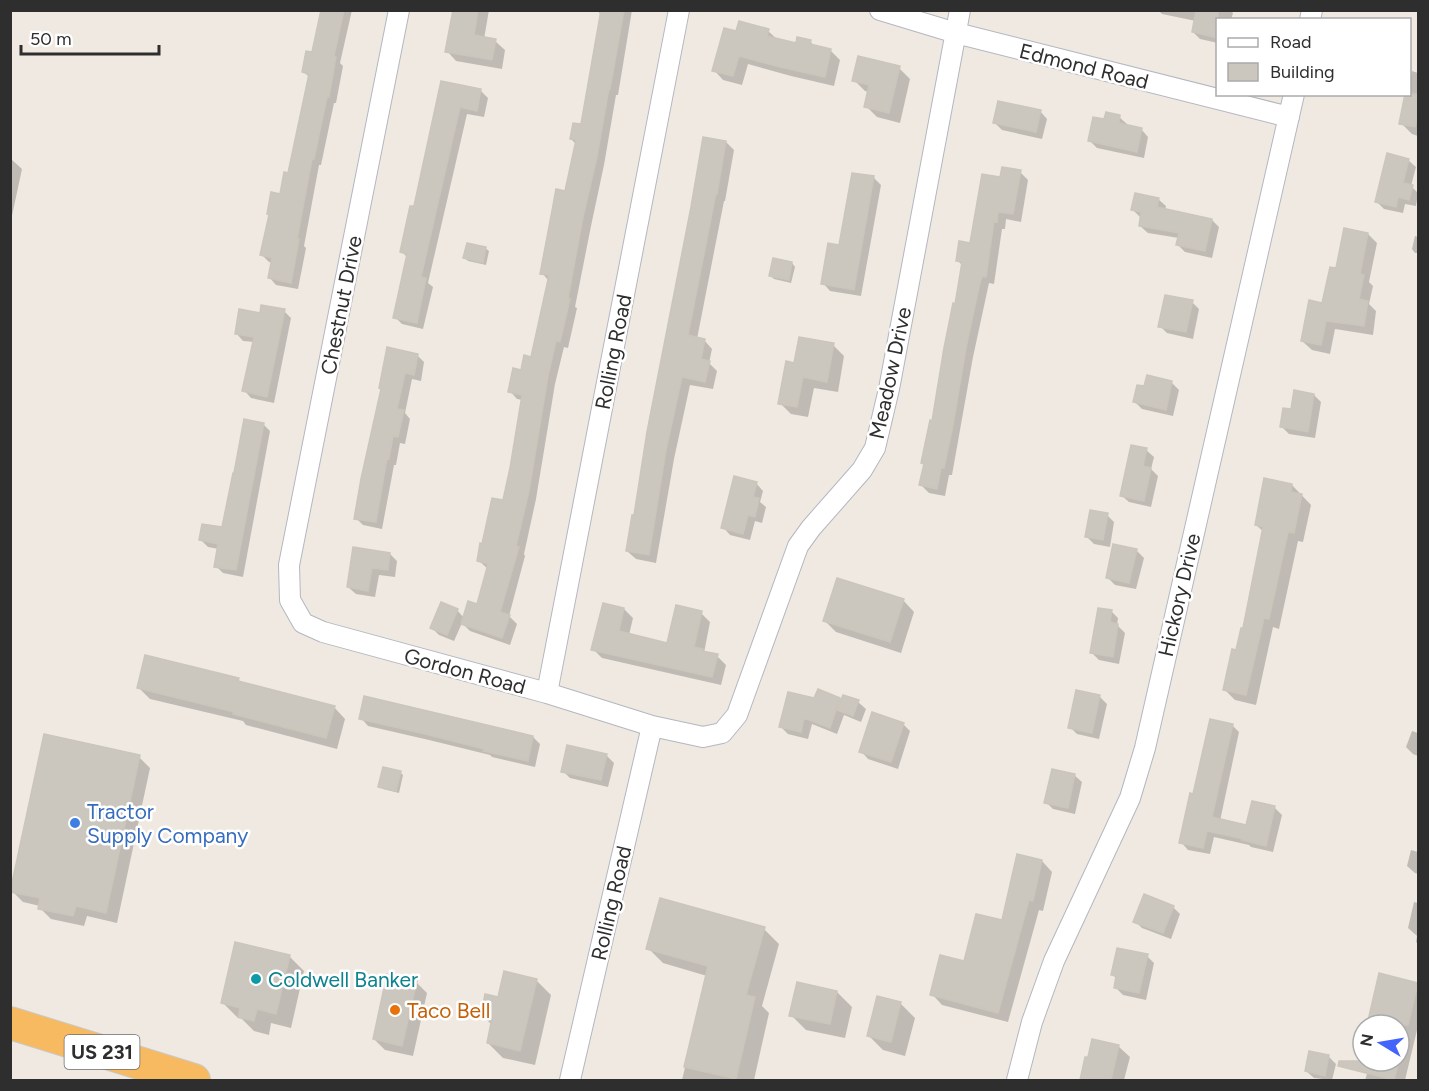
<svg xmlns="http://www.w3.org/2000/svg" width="1429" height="1091" font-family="Figtree,sans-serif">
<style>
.shadow{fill:#0003}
.building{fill:#cbc7bf;stroke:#cbc5ba;stroke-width:1.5}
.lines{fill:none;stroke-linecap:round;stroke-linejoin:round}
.minor-casing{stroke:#b4b7c1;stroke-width:22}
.trunk-casing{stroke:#c9c9c9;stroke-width:34}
.minor{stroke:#fff;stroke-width:20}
.trunk{stroke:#f8ba60;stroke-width:32}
.shop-dot{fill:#3f7fe0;stroke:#fff;stroke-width:2}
.culture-dot{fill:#0f9aa8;stroke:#fff;stroke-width:2}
.food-dot{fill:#e8710a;stroke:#fff;stroke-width:2}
.labels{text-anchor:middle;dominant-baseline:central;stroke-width:5;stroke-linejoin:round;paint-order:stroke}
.shield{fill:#fff;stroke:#6d6d6d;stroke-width:1.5}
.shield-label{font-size:20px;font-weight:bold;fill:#2e2e2e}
.street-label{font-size:21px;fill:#2e2e2e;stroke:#fff}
.shop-label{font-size:21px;fill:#366cbe;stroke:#fff;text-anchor:start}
.culture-label{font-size:21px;fill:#0d838f;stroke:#fff;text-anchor:start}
.food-label{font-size:21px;fill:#c56008;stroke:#fff;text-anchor:start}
</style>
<rect width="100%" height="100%" fill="#efe9e1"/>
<path class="shadow" d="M 322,10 L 352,10 L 340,63 L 343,66 L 336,103 L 334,103 L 321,165 L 319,165 L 304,246 L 306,248 L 298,289 L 276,285 L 269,277 L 272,263 L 269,262 L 262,255 L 289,175 L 310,78 L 304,72 L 313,54 Z
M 454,10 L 489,10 L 484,39 L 495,41 L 505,50 L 502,69 L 456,61 L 447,51 Z
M 597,10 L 632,10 L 618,95 L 616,95 L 604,165 L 591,226 L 575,307 L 577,308 L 568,348 L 564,347 L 555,384 L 536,499 L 524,554 L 525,556 L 509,616 L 517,624 L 510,645 L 470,631 L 462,623 L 454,641 L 439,635 L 432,628 L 457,610 L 464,618 L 478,606 L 488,569 L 479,561 L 483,546 L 504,502 L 523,400 L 517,399 L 510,391 L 532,359 L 549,281 L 542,273 L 566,193 L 576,144 L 571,139 L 582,126 L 601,15 Z
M 1158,10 L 1230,10 L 1233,13 L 1231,20 L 1218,20 L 1218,43 L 1200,39 L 1193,32 L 1196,21 L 1162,14 Z
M 768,31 L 778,40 L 797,44 L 810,41 L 815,47 L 830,50 L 840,60 L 834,86 L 791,76 L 748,64 L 742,85 L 723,80 L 714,70 Z
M 899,68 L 910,79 L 900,123 L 877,117 L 866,106 L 869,92 L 865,91 L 854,80 Z
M 1412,71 L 1418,73 L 1418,136 L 1412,134 L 1401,123 L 1410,94 L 1410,83 Z
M 442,82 L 481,91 L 488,98 L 484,117 L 467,114 L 428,283 L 433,287 L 423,329 L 402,324 L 395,317 L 408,258 L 401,251 L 415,208 Z
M 1040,111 L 1047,119 L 1042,139 L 1002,130 L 995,123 Z
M 1119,117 L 1127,124 L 1126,126 L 1141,129 L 1148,137 L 1144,158 L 1097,148 L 1090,141 L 1105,121 Z
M 726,142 L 734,150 L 725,201 L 724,201 L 697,339 L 704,340 L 712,349 L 709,363 L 717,371 L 713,389 L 690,385 L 674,459 L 656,563 L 636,559 L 627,551 Z
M 10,158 L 22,169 L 10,225 Z
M 1408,160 L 1416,167 L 1411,186 L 1418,193 L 1416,206 L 1405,204 L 1403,213 L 1384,209 L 1376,201 Z
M 1020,172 L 1028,180 L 1021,222 L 1006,219 L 1005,229 L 1002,229 L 994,284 L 989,283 L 973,357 L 952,475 L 949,475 L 945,496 L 929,493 L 921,485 L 925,465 L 922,463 L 933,422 L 957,306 L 963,266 L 957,260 L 971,244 L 1002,179 Z
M 874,178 L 881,185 L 861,296 L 830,291 L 823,283 Z
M 1158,199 L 1166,206 L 1165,210 L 1212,220 L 1219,227 L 1212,258 L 1185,252 L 1178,245 L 1179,238 L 1148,233 L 1140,226 L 1140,217 L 1133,210 Z
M 1368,234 L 1377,243 L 1369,282 L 1373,286 L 1369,304 L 1376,311 L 1373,335 L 1335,329 L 1330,354 L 1312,350 L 1302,341 L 1323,304 L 1337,270 Z
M 1415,236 L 1418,237 L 1418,253 L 1415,253 L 1412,249 Z
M 485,248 L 489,251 L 486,265 L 468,261 L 465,258 Z
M 792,263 L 795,267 L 791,283 L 774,279 L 771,276 Z
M 1192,302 L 1199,309 L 1193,339 L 1167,333 L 1160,326 Z
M 284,311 L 291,318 L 274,403 L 251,398 L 244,390 L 254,342 L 243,341 L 236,333 L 261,315 Z
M 833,345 L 844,356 L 838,392 L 814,388 L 808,417 L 791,414 L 780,403 L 795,365 Z
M 417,355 L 424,362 L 421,381 L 412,379 L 405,413 L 410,419 L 405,444 L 400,443 L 396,465 L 394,465 L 382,529 L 363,525 L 356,518 L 382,390 Z
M 1171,382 L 1179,390 L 1173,416 L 1142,409 L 1135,402 L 1146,388 Z
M 1314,395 L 1321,402 L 1315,438 L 1289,434 L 1282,427 Z
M 263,424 L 270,431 L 243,577 L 223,573 L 216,566 L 219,549 L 208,547 L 201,540 L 223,529 Z
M 1146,450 L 1154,457 L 1151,469 L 1158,476 L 1151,507 L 1129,502 L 1121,495 Z
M 756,483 L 763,491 L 760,502 L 766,507 L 762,523 L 755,521 L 750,540 L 730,535 L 723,527 Z
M 1292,485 L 1311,505 L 1303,542 L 1298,541 L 1279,629 L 1273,627 L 1256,705 L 1235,700 L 1225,690 L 1244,630 L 1264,532 L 1256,525 Z
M 1107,515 L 1114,522 L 1110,547 L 1094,544 L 1087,537 Z
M 355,548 L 390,554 L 397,561 L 395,577 L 379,575 L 375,597 L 356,594 L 348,587 Z
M 1136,550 L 1144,558 L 1136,589 L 1115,585 L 1107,577 Z
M 903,600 L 914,612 L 901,653 L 836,632 L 825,621 Z
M 624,609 L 633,618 L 629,635 L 668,645 L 701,613 L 710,622 L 704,653 L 717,656 L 726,665 L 721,685 L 602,658 L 593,649 Z
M 1111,611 L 1118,618 L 1117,625 L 1125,633 L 1119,664 L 1099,660 L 1092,653 Z
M 238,679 L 242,684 L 334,707 L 345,719 L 337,749 L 246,725 L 243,721 L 150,699 L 139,688 Z
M 844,696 L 858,702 L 866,709 L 861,722 L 844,715 L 837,734 L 812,724 L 808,739 L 788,734 L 781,727 L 815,700 L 840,699 L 842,701 Z
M 1100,697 L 1107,704 L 1099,739 L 1077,734 L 1070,727 Z
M 361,718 L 533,737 L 540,744 L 535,767 L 492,757 L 490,755 L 429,740 L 368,726 Z
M 903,724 L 910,731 L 898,769 L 868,759 L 861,751 Z
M 1232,725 L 1239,732 L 1220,821 L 1247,827 L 1253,802 L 1275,808 L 1282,815 L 1273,852 L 1251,847 L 1249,845 L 1214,837 L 1210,854 L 1188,850 L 1181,842 L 1194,796 Z
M 1412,731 L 1418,733 L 1418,756 L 1413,754 L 1406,747 Z
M 606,755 L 614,763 L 608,787 L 570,778 L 563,771 Z
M 139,757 L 150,768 L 117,923 L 87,916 L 84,926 L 51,919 L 40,908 L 40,906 L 23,902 L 12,891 Z
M 400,772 L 403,775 L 399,793 L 383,789 L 380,786 Z
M 1074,775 L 1082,782 L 1075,814 L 1053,809 L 1046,802 Z
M 1411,850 L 1418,852 L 1418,874 L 1415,873 L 1407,866 Z
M 1018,856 L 1042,861 L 1052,872 L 1043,911 L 1039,910 L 1008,1022 L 942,1005 L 932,994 L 965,962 L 1003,922 Z
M 1414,902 L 1418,903 L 1418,944 L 1416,942 L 1417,936 L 1408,928 Z
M 1173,907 L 1180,914 L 1171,939 L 1142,928 L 1135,921 Z
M 764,929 L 779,944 L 762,1006 L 769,1013 L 754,1080 L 682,1080 L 707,976 L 663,963 L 648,948 Z
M 289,956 L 304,971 L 291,1028 L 271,1023 L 269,1035 L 254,1031 L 242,1019 L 238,1018 L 223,1003 Z
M 1147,956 L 1154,963 L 1146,1000 L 1123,995 L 1115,987 L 1117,979 L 1113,975 Z
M 536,980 L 551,995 L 535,1065 L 503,1058 L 488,1043 L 492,1025 L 482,1015 L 499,998 Z
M 416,982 L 427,993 L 413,1056 L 385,1050 L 374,1039 Z
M 1417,984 L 1418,985 L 1418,1026 L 1405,1080 L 1365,1080 L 1367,1074 L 1364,1072 L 1367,1061 L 1399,1061 L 1399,1025 L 1369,1025 Z
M 837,992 L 852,1007 L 845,1038 L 806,1030 L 791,1015 Z
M 900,1003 L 915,1018 L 905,1056 L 883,1050 L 868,1035 Z
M 1118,1046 L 1130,1057 L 1124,1080 L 1081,1080 L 1086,1059 Z
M 1328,1056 L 1336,1064 L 1332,1080 L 1314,1078 L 1306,1071 Z"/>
<path class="building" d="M 321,10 L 344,10 L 334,56 L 336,57 L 329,97 L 327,97 L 314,159 L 312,159 L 297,239 L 299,239 L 291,283 L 268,278 L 272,258 L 260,255 L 269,215 L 267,214 L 271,192 L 280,194 L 284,172 L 288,173 L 309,74 L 302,72 L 306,51 L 312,52 Z
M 453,10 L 478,10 L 474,35 L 496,39 L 492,60 L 445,52 Z
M 601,10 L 624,10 L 610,89 L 609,88 L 597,157 L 583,217 L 568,298 L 570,299 L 560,342 L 556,341 L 548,376 L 529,491 L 516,546 L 519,547 L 500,612 L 510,615 L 502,638 L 461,624 L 468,601 L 477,604 L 488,564 L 477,561 L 480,543 L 482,544 L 492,498 L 503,500 L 510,468 L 522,395 L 508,392 L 513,368 L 521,370 L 524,355 L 531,357 L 549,275 L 540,274 L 552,211 L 556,189 L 565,191 L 576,140 L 570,139 L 573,123 L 581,124 Z
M 1196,10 L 1218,10 L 1218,38 L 1192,32 Z
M 739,21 L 769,29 L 767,36 L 796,43 L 797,37 L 811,40 L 810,44 L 831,49 L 825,77 L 780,67 L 739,56 L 733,76 L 712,71 L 724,28 L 736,31 Z
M 858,56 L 900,66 L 889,113 L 864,107 L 869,85 L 852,81 Z
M 441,81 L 481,89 L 477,111 L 460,107 L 421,277 L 426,278 L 417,323 L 393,318 L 407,254 L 400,252 L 410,206 L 414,206 Z
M 1405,94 L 1419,94 L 1419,109 L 1415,127 L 1399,124 Z
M 998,101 L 1041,110 L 1036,132 L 993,123 Z
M 1106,112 L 1120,115 L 1119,123 L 1142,128 L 1137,152 L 1088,141 L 1093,117 L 1104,119 Z
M 703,137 L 726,141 L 717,194 L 716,193 L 688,335 L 705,339 L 701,359 L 710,361 L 705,382 L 682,377 L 666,450 L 649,555 L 626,551 L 632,515 L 634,515 L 647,432 L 691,207 Z
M 1387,153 L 1409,159 L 1403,183 L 1413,185 L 1409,200 L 1398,197 L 1396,207 L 1375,202 Z
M 1002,167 L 1021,170 L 1013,214 L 998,212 L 997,222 L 994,221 L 986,277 L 982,276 L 979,287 L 966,348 L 953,425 L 944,468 L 941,468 L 937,489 L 919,485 L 924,464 L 921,463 L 930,420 L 932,421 L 944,348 L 953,303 L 955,304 L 962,262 L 956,261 L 959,241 L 970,243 L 982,174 L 1000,177 Z
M 852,173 L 874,176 L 854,290 L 821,284 L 828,243 L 839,245 Z
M 1135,193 L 1159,198 L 1157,207 L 1212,219 L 1205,251 L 1176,245 L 1179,233 L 1139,226 L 1141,212 L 1131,210 Z
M 1344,228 L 1368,233 L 1360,274 L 1364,275 L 1359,299 L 1368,301 L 1364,326 L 1326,321 L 1321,345 L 1301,341 L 1309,300 L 1322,303 L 1330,267 L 1336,268 Z
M 467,243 L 486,247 L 483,263 L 463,258 Z
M 773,258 L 792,262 L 789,280 L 769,276 Z
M 1165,295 L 1193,300 L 1186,332 L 1158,327 Z
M 261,305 L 285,309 L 267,397 L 242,391 L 254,337 L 235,334 L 239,309 L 260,313 Z
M 799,337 L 834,343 L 827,382 L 803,377 L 797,407 L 778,404 L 786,361 L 794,363 Z
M 387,347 L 418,354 L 414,375 L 405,373 L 397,409 L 404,410 L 398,437 L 393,436 L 389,459 L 387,458 L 376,522 L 354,519 L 361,479 L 381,389 L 379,388 Z
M 1147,375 L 1172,381 L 1166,410 L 1133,402 L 1137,385 L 1144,386 Z
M 1294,390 L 1314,394 L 1308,432 L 1280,427 L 1283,408 L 1291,409 Z
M 244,419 L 264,423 L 236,570 L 214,567 L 218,544 L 199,540 L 202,524 L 222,527 L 233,473 L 234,473 Z
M 1131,445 L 1147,448 L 1143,466 L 1151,468 L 1144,501 L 1120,496 Z
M 734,476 L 757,482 L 753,497 L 759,498 L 755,517 L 748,515 L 743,534 L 721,528 Z
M 1264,478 L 1292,484 L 1291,492 L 1302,494 L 1294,533 L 1288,532 L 1269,619 L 1264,618 L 1246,695 L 1223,690 L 1232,649 L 1236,650 L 1241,628 L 1243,628 L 1263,527 L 1255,525 Z
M 1090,510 L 1108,513 L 1103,540 L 1085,537 Z
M 1113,544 L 1137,549 L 1129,583 L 1106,578 Z
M 353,547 L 390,553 L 388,570 L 372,568 L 368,591 L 347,587 Z
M 837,578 L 904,599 L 890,642 L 823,621 Z
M 441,602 L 458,609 L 447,635 L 430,628 Z
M 603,603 L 624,608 L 619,631 L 667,643 L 676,605 L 702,611 L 694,647 L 703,649 L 702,651 L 718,654 L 712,677 L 591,650 Z
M 1098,608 L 1112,610 L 1110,622 L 1118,624 L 1113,657 L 1090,653 Z
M 145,655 L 239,678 L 238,681 L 335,706 L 326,738 L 233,714 L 234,712 L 137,688 Z
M 818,689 L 840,698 L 830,728 L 804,718 L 801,732 L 779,727 L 788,692 L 814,698 Z
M 1076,690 L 1100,695 L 1092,733 L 1068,728 Z
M 843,695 L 859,700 L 853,716 L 837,710 Z
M 364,696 L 533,736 L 528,761 L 483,751 L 484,749 L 421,733 L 359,719 Z
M 872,712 L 904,723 L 891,762 L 859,752 Z
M 1210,719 L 1233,724 L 1212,817 L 1246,825 L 1252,801 L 1275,806 L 1266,846 L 1242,840 L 1243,839 L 1207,831 L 1203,848 L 1179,843 L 1190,793 L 1193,794 Z
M 44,734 L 140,755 L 106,913 L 76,906 L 73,916 L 38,909 L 40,898 L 10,892 Z
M 567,745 L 607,754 L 601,780 L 561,772 Z
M 383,767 L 401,771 L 396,791 L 378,787 Z
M 1052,769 L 1075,774 L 1068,808 L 1044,803 Z
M 1017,854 L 1042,860 L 1033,901 L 1029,900 L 998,1013 L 930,995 L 940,955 L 964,961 L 976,914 L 1002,920 Z
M 1144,894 L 1174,906 L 1163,933 L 1133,922 Z
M 660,898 L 765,927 L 746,995 L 755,997 L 736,1079 L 684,1067 L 708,966 L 646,949 Z
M 235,942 L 290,955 L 276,1014 L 257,1009 L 254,1021 L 238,1017 L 240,1008 L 221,1003 Z
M 1117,948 L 1148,954 L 1139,993 L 1114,988 L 1116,976 L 1111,975 Z
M 504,971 L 537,979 L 520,1051 L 487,1043 L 492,1018 L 481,1016 L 485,994 L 498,997 Z
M 1379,973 L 1418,983 L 1408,1025 L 1367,1025 Z
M 387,974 L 417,981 L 402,1046 L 373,1039 Z
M 797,982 L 837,991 L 830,1024 L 789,1016 Z
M 877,996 L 901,1002 L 891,1042 L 867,1036 Z
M 1092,1039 L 1119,1045 L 1111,1080 L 1080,1080 L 1085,1057 L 1088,1057 Z
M 1309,1051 L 1329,1055 L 1325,1076 L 1305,1071 Z
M 1339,1061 L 1399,1061 L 1394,1080 L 1338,1066 Z"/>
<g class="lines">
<g class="minor-casing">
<path id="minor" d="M 399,10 L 289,565 L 290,600 L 303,623 L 323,632 L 547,693 L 652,726 L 703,737 L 722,733 L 737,715 L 798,546 L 811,528 L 862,470 L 875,448 L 889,389 L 960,10
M 880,10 L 956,33 L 1289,117
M 1310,20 L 1312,10
M 547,693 L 679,10
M 570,1080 L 652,726
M 1017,1080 L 1032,1022 L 1054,961 L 1130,798 L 1145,748 L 1294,94"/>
</g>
<g class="trunk-casing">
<path id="trunk" d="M 10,1023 L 194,1080"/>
</g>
<use href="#minor" class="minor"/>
<use href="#trunk" class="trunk"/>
</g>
<circle class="shop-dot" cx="75" cy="823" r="6"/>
<circle class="culture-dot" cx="256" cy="979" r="6"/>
<circle class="food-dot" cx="395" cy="1010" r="6"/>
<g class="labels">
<rect class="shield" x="64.5" y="1035" width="75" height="34" rx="4.5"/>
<g class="shield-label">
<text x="102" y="1052">US 231</text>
</g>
<g class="street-label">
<text transform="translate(1084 66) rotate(14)">Edmond Road</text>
<text transform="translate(341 305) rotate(-79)">Chestnut Drive</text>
<text transform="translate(613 352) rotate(-79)">Rolling Road</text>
<text transform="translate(890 373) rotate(-78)">Meadow Drive</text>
<text transform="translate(1179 595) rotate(-77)">Hickory Drive</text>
<text transform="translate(465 671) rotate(15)">Gordon Road</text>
<text transform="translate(611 903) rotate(-77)">Rolling Road</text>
</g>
<g class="shop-label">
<text x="87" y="811">Tractor<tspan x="87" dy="24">Supply Company</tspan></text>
</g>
<g class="culture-label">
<text x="268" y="979">Coldwell Banker</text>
</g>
<g class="food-label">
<text x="407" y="1010">Taco Bell</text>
</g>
</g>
<rect width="1429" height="1091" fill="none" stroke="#2e2e2e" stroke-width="24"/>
<rect x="1216" y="18" width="195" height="78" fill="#ffffff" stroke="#ababab" stroke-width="1.5"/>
<rect x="1228" y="38" width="30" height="9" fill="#ffffff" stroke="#ababab" stroke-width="1.5"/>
<text x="1270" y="48" font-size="18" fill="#2e2e2e">Road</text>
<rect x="1228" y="63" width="30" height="18" fill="#cbc7bf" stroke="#ababab" stroke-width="1.5"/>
<text x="1270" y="78" font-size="18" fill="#2e2e2e">Building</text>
<g transform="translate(1381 1043) rotate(281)"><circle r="28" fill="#ffffff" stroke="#ababab" stroke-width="1.5"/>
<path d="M0-4.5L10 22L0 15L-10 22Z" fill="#4264fb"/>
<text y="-9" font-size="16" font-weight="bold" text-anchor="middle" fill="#2e2e2e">N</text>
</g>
<path d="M21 45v9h138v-9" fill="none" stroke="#2e2e2e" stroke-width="3"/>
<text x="30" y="45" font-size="18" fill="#2e2e2e" stroke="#ffffff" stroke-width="4.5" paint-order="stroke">50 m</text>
</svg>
